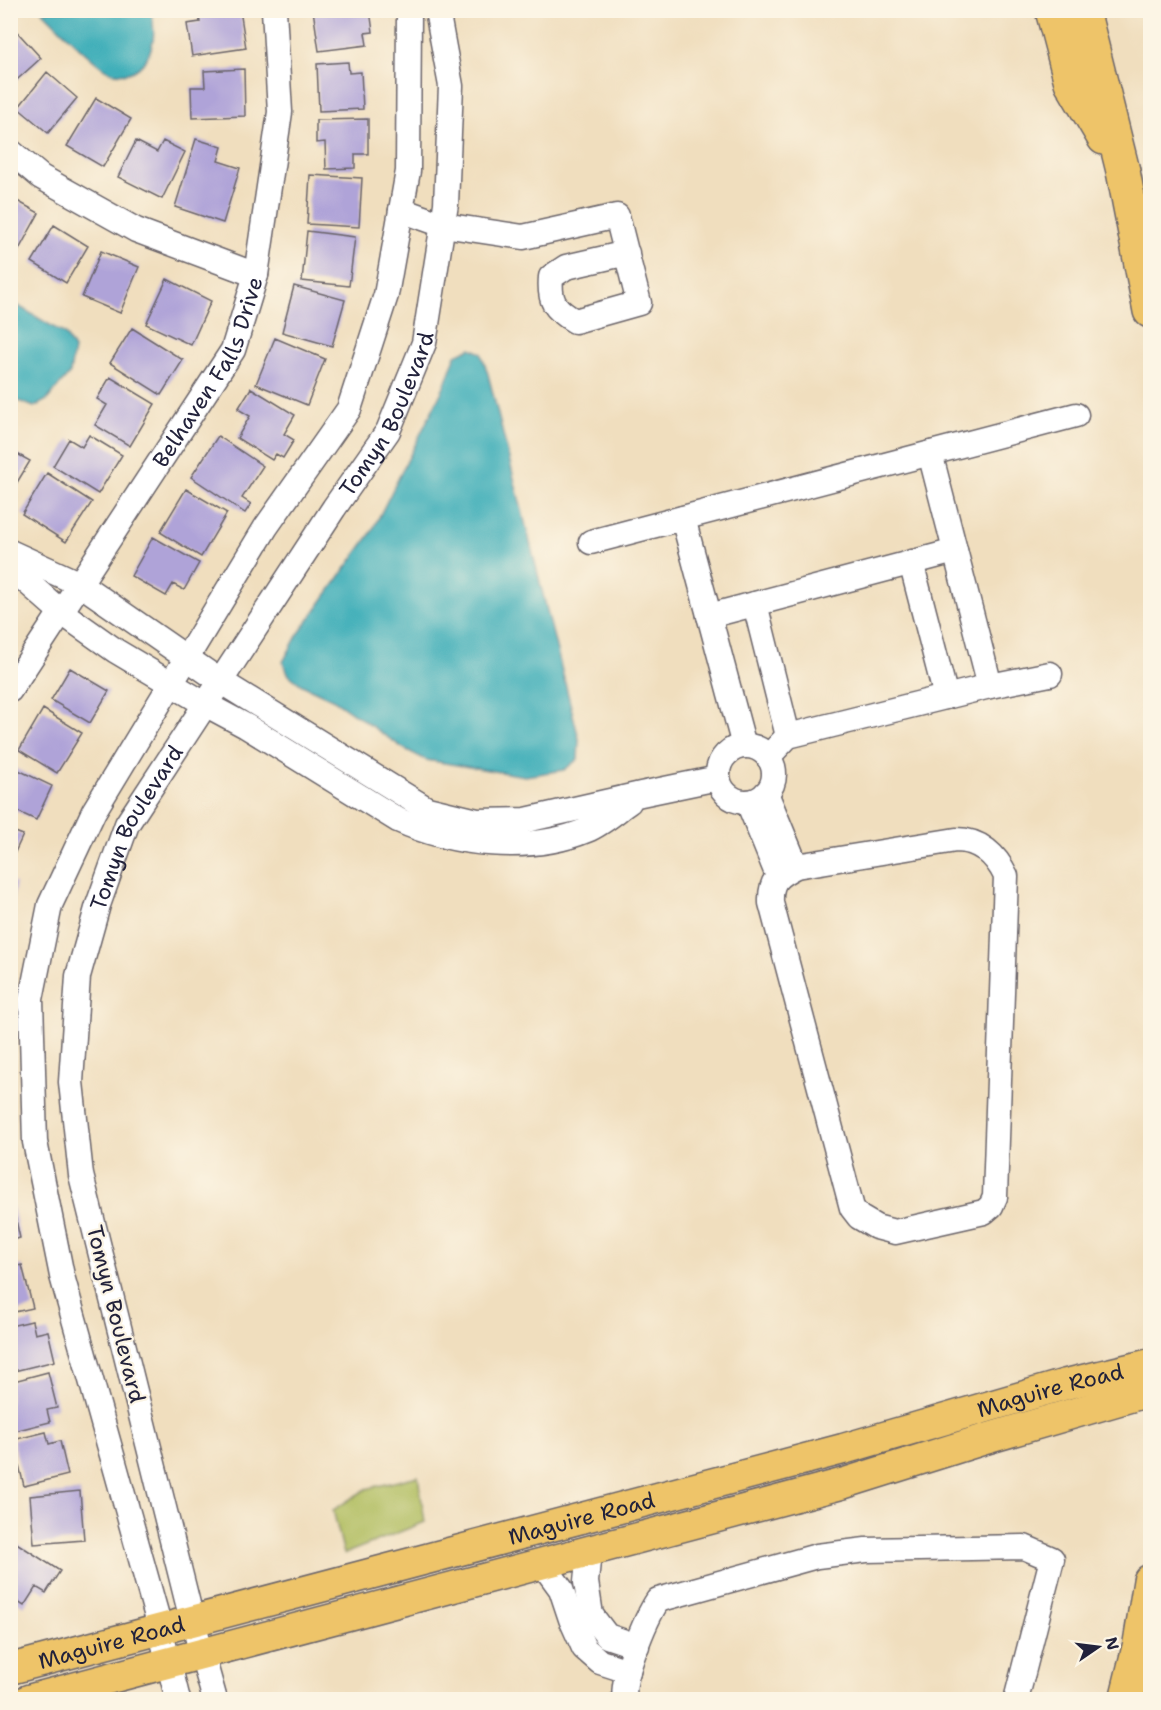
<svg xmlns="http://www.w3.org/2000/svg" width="1161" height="1710" font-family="'Shantell Sans',sans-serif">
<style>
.green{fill:#aebb5c;stroke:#686e4c;stroke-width:1.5}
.water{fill:#3fafb9;stroke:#30687a;stroke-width:1.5}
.building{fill:#afa3d8}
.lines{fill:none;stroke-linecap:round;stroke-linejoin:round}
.minor-casing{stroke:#6a6469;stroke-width:27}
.major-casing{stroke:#6a6469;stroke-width:33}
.highway-casing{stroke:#6a6469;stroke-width:36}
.minor{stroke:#fff;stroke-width:24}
.major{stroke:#eec469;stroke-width:30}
.highway{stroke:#eec469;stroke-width:33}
.labels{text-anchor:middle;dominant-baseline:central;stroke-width:4.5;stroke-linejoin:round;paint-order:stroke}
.street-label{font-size:22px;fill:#22223b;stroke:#fcf5e5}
</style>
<rect width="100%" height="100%" fill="#fcf5e5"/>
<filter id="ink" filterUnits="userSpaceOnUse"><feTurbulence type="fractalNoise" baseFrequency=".0167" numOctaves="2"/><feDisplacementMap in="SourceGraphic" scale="12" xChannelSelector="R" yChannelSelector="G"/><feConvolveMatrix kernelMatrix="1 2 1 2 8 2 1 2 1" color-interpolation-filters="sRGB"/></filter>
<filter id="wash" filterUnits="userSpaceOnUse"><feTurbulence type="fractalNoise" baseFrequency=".008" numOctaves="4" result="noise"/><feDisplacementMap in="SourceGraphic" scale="24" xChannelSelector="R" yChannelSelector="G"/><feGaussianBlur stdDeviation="1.35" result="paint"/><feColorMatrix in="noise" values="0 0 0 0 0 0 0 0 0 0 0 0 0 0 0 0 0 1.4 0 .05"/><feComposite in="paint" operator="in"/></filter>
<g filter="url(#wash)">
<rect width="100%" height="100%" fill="#f0debe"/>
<path class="green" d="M 418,1476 L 425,1522 L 344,1554 L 333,1510 L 366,1489 Z"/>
<path class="water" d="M 42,11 L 151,11 C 155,27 156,44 146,59 C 138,72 126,76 111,72 C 96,67 56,24 42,11 Z
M 10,301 L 65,334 L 74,349 L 70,373 L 47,400 L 34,407 L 11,398 Z
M 471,348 L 481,353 L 488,374 L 579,739 L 578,759 L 564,770 L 525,776 L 426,760 L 403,748 L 334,700 L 302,685 L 289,675 L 283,662 L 297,636 L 371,533 L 443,389 L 456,355 Z"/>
<g id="blocks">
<path class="building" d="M 198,10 L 240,10 L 246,48 L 192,56 L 187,24 L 200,22 Z
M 313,10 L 370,10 L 373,32 L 365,33 L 367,45 L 319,51 Z
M 10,24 L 41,58 L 10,86 Z
M 348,62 L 349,73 L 361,72 L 363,109 L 319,111 L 317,64 Z
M 244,69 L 245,116 L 192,118 L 191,87 L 205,87 L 204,71 Z
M 47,72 L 77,98 L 48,133 L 18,108 Z
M 96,98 L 131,119 L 103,167 L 67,146 Z
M 368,119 L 368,154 L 355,154 L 355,168 L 326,169 L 325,142 L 316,143 L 316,120 Z
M 196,139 L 222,147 L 218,161 L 240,168 L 223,223 L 175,207 Z
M 136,141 L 157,152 L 163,141 L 185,152 L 162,199 L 118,177 Z
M 310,175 L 362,178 L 359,227 L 307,224 Z
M 10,197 L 39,213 L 17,253 L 10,250 Z
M 54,225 L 88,246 L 66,283 L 32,262 Z
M 307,231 L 355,237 L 349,286 L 302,281 Z
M 101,251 L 139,267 L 120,313 L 82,297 Z
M 167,279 L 211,301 L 191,345 L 146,324 Z
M 294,286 L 345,300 L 332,346 L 282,332 Z
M 132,328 L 183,360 L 161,395 L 110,363 Z
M 275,338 L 325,359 L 307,405 L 256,384 Z
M 110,377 L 155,404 L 130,446 L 95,425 L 107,405 L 97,399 Z
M 251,388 L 295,415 L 284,434 L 294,440 L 283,458 L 276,454 L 272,460 L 237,438 L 250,416 L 238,409 Z
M 89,435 L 122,455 L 98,494 L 53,466 L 69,439 L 82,447 Z
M 218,436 L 263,466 L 242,498 L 251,504 L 245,513 L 191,477 Z
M 10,450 L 30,461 L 10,494 Z
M 47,473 L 92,502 L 66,542 L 22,514 Z
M 186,489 L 227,513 L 201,557 L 160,532 Z
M 153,537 L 199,563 L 184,590 L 173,584 L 166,596 L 131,576 Z
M 70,668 L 109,691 L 90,723 L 51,700 Z
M 43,709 L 82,733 L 57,773 L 19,750 Z
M 10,766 L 52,786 L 36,820 L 10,808 Z
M 10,830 L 23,835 L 10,863 Z
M 10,882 L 16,883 L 12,905 L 10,905 Z
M 13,1207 L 20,1238 L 10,1241 L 10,1208 Z
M 22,1265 L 33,1308 L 10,1313 L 10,1268 Z
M 32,1321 L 35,1334 L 48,1331 L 55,1361 L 10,1372 L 10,1326 Z
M 48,1372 L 57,1408 L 47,1410 L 50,1422 L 10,1432 L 10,1382 Z
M 46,1432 L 49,1444 L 60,1441 L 68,1475 L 24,1486 L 13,1440 Z
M 80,1491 L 84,1540 L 34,1544 L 30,1496 Z
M 15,1542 L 60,1571 L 46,1593 L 36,1587 L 24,1606 L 10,1597 L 10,1549 Z"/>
</g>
</g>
<g filter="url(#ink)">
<use href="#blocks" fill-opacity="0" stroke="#6a6469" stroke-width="1.5"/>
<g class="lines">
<g class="minor-casing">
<g id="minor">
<path d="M 10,151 L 41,177 L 136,230 L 256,275"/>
<path d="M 401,210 L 443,225 L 523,237 L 617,216 L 639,303 L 575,321 C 554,309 549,301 551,277 L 566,267 L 627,253"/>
<path d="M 930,453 L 990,686"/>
<path d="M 683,518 L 744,746"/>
<path d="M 591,542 L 1076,415"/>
<path d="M 10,552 L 80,584 L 220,681 L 427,809 L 477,821 L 526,820 L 641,794 L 718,778"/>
<path d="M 911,562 L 946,697"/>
<path d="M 10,567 L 61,612 L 116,651 L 205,704 L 246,726 L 398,820 C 453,845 530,854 587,830 C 602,824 616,811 629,802"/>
<path d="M 755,604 L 788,736"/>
<path d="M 709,616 L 955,551"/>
<path id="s1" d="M 10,690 L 233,350 L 256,275 L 280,112 L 274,10"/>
<circle cx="746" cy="774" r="28"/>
<path d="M 768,757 L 788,736 L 990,686 L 1050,674"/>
<path d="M 766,793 L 796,866"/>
<path d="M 748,802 L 778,876"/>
<path d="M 956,840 C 980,840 996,855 1006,876 L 995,1197 L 991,1206 L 984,1212 L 895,1232 L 876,1227 L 859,1217 L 852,1208 L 771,903 C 770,880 777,876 796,866 Z"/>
<path d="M 589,1551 L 586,1582 L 591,1615 L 607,1636 L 637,1646"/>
<path d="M 542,1563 L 561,1589 L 571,1619 L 584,1648 L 600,1662 L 628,1671"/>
<path d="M 178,1700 L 156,1613 L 62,1276 L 35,1142 L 31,999 L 50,905 L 94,811 L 266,527 L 349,409 L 386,295 L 408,171 L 409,10"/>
<path id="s2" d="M 215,1700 L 188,1604 L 81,1175 L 71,1082 L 78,976 L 98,905 L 127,824 L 334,508 L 388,431 L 424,343 L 446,204 L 451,86 L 437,10"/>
<path d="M 625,1700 C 620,1679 646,1618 658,1600 L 817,1556 L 866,1550 L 1024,1547 L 1052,1559 L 1016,1700"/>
</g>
</g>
<g class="major-casing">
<g id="major">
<path id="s3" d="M 10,1669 L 843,1449 L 1066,1384 L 1150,1364"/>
<path d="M 28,1700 L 845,1483 L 982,1440 L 1150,1391"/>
</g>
</g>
<g class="highway-casing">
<path id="highway" d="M 1052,10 L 1071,82 L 1104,138
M 1083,10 L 1123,171 L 1150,311
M 1126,1700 L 1140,1643 L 1150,1581"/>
</g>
<use href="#minor" class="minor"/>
<use href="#major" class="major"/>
<use href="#highway" class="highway"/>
</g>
</g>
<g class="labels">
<g class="street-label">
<text stroke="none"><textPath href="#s1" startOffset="376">Belhaven Falls Drive</textPath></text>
<text stroke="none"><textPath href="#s2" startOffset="1388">Tomyn Boulevard</textPath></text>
<text stroke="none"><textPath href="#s2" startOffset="902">Tomyn Boulevard</textPath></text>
<text transform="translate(116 1314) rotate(76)">Tomyn Boulevard</text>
<text stroke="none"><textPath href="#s3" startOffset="1077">Maguire Road</textPath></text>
<text stroke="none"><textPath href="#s3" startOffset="591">Maguire Road</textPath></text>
<text stroke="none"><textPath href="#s3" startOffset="105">Maguire Road</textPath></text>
</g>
</g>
<rect width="1161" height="1710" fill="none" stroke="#fcf5e5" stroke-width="36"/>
<g transform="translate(1098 1647) rotate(76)" stroke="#fcf5e5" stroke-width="4.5" paint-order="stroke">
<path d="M0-4.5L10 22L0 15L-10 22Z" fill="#22223b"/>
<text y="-9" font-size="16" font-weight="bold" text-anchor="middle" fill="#22223b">N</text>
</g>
</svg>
